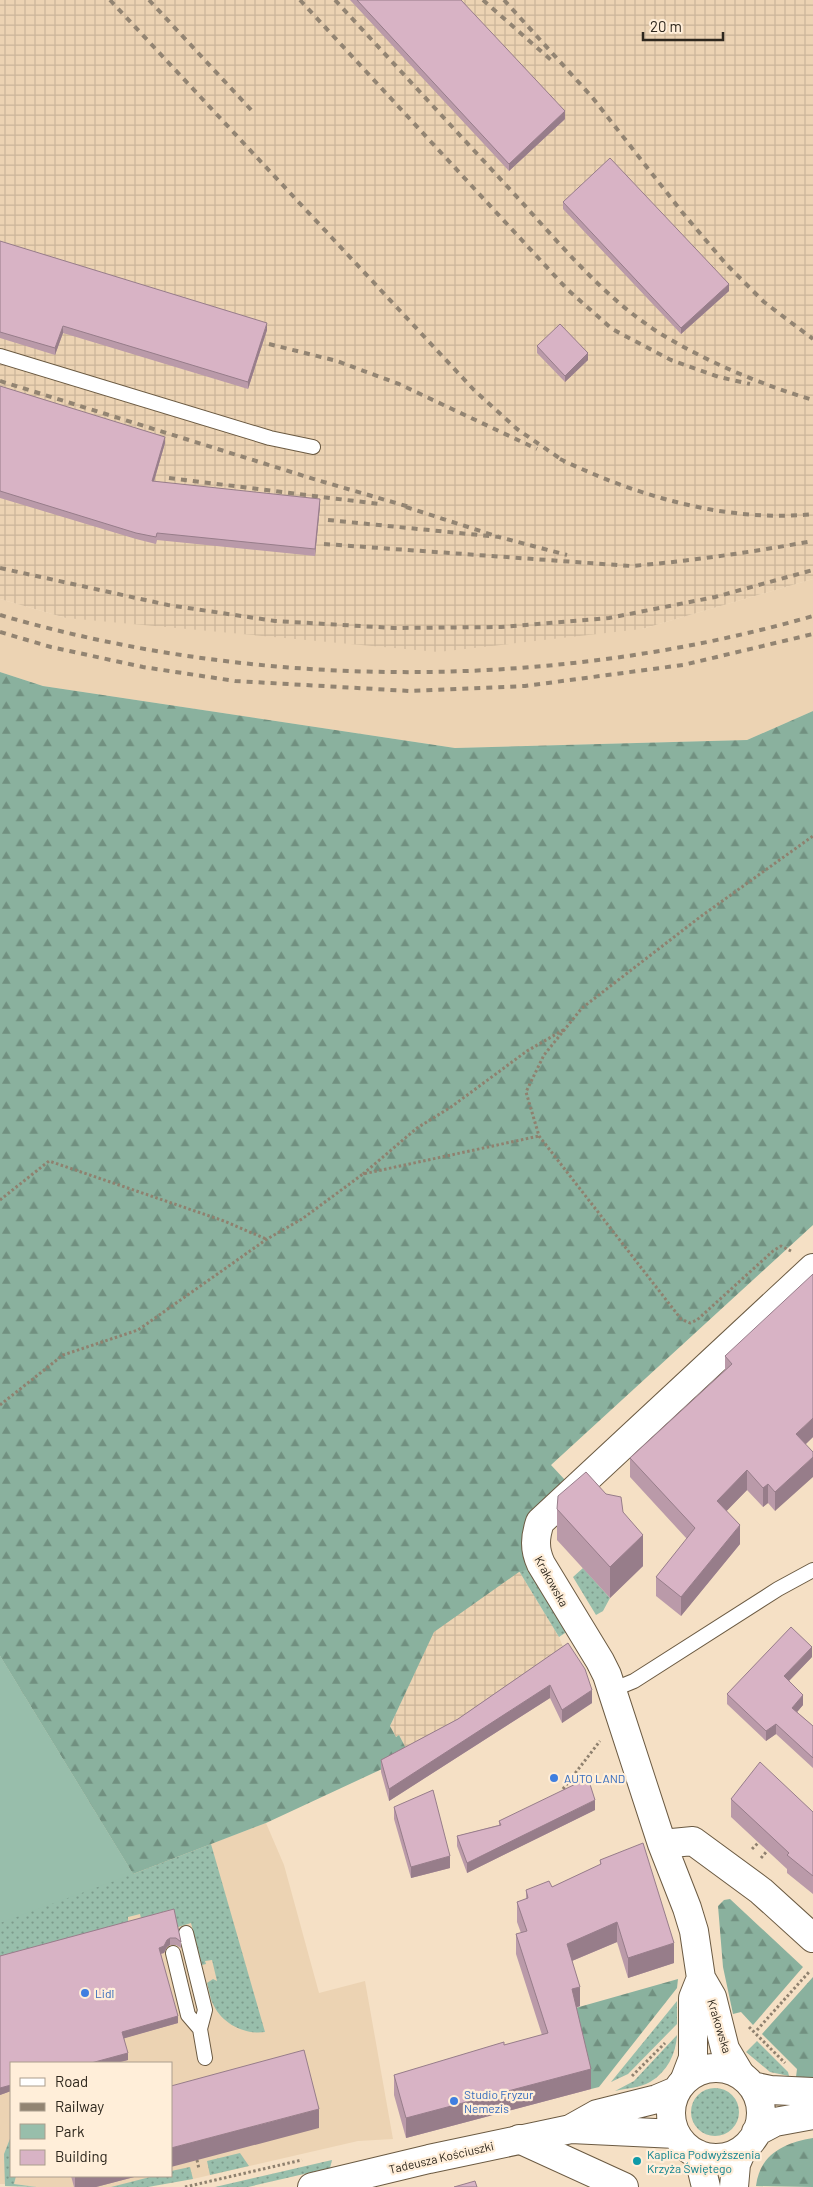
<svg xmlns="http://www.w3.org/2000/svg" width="813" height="2187" font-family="Barlow,sans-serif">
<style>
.built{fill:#ecd3b3;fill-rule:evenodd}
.industrial{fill:url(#industrial-grid)}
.grass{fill:url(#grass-dots)}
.forest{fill:url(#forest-firs)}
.green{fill:#98beab}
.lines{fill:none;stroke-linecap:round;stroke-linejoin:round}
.lane-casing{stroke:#6b5a42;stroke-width:16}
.street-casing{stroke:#6b5a42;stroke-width:30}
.secondary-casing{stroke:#6b5a42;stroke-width:30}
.path{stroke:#8f816f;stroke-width:3;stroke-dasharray:2.5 2.5;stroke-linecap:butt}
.lane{stroke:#fff;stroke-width:14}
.street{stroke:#fff;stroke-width:28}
.secondary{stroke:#fff;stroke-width:28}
.rail{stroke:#928472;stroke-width:4;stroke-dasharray:6 6;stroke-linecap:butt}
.wall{fill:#ba9aa9}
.shaded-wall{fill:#977d8a}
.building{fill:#d8b3c5;stroke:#977d8a}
.shop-dot{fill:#3f7fe0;stroke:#ffeed9;stroke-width:2}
.culture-dot{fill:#0f9aa8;stroke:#ffeed9;stroke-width:2}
.labels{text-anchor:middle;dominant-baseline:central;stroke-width:4.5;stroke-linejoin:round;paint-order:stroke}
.street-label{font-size:12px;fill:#2e271d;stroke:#ffeed9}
.shop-label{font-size:12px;fill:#366cbe;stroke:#ffeed9;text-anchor:start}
.culture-label{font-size:12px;fill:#0d838f;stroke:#ffeed9;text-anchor:start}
</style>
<defs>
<pattern id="industrial-grid" width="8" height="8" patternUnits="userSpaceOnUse" patternTransform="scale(1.25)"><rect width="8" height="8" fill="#ecd3b3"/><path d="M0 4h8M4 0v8" fill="none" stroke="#cbb59a"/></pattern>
<pattern id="grass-dots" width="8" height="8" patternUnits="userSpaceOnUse" patternTransform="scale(1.25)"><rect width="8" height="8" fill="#98beab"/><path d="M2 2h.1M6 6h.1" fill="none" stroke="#7c9a8b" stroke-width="1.8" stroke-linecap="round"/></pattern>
<pattern id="forest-firs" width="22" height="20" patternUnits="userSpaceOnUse" patternTransform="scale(1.25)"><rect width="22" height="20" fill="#8ab19e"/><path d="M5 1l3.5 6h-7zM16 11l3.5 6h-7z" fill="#719080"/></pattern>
</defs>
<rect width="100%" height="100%" fill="#f5e0c5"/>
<path class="built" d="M 813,579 L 813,711 L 747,740 L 455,748 L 43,686 L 0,672 L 0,599 L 66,618 L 642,629 Z
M 266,1823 L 284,1865 L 319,1993 L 365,1981 L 393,2139 L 358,2141 L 193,2179 L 123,2187 L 37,2187 L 14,2184 L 0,2184 L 0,1923 ZM 11,2063 L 171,2063 L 171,2176 L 11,2176 Z"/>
<path class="industrial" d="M 0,0 L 813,0 L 813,579 L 642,629 L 438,652 L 66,618 L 0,599 Z
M 519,1571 L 559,1637 L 565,1652 L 410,1756 L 399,1735 L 396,1737 L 390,1726 L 434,1631 Z"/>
<path class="grass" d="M 583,1568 L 610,1598 L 603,1611 L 596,1615 L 573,1577 Z
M 530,1569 L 568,1631 L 559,1637 L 519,1571 Z
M 0,1656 L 133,1874 L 211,1844 L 265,2032 C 245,2035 223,2024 214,2006 C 210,1999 209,1990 207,1983 L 213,1979 L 217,1981 L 212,1960 L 205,1961 L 206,1964 L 202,1965 L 191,1923 L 178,1927 L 173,1909 L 141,1918 L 140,1914 L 128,1917 L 128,1922 L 0,1956 Z
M 677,2001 L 677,2024 L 628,2074 L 611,2082 Z
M 677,2035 C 676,2054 667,2072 650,2082 C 640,2088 626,2088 615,2091 L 634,2081 Z
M 757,2041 L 788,2072 L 789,2076 L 770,2072 L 746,2052 Z
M691 2112a24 24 0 1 1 48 0a24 24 0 1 1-48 0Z
M 11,2136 L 11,2176 L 16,2176 L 14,2184 L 37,2187 L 5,2186 L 4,2154 Z
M 240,2153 L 249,2166 L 210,2175 L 207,2161 Z
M 332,2160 L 330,2168 L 248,2187 L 215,2187 Z
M 190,2167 L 193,2179 L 148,2187 L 111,2187 L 154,2176 L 171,2176 L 171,2171 Z"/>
<path class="forest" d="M 0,672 L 43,686 L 455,748 L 747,740 L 813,711 L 813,1225 L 551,1465 L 565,1480 L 530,1569 L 519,1572 L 434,1632 L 390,1726 L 396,1737 L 399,1735 L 410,1756 L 266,1823 L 133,1874 L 0,1656 Z
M 730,1899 L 803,1967 L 753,2025 L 741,2012 L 733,2014 L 723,1967 L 718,1906 L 724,1900 Z
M 813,1977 L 813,2077 L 796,2077 L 797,2069 L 762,2034 Z
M 678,1979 L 677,1988 L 599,2087 L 591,2089 L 572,2009 Z
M 813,2138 L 813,2187 L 756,2186 C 760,2154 784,2143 813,2138 Z"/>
<path class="green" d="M 0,1656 L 133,1874 L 0,1923 Z"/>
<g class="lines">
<g class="lane-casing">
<path id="lane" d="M 0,356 L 270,438 L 313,447
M 612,1690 L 634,1681 L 778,1589 L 813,1570
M 186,1933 L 205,2010 L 200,2029 L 205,2058
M 173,1953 L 188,2015 L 200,2029"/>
</g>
<g class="street-casing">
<path id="street" d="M 662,1844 L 693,1841 L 761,1891 L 813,1938
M 740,2074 L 725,2049 L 712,1997 L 701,1978 L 694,1931 L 687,1908 L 662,1844 L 607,1675 L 600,1661 L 541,1564 C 534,1549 535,1537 540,1522 L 813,1268
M 685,2079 L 693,2058 L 693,1998 L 701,1978
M 519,2139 L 624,2187"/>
</g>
<g class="secondary-casing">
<path id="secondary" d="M671 2113a45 45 0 1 1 90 0a45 45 0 1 1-90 0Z
M 752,2086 L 770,2090 L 813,2092
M 572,2128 L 597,2114 L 657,2099 L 676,2091
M 756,2132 L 775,2122 L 813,2115
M 698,2154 L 706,2187
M 312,2187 L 429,2159 L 571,2129 L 676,2134
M 734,2187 L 736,2164 L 742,2150"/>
</g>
<path class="path" d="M 363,1174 L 417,1128 L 451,1107 L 527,1051 L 565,1029
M 0,1200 L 49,1161 L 224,1221 L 266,1239
M 791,1251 L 781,1246 L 773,1251 L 697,1320 L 690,1323 L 681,1319 L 539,1136 L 526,1092 L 544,1055 L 582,1008 L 700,917 L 813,836
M 0,1405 L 63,1355 L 138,1330 L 267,1239 L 302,1219 L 363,1174 L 539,1136
M 563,1789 L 600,1741
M 752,1849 L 758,1843
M 761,1858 L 767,1851
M 749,2027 L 785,2063
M 757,2030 L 809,1972
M 632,2076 L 665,2043
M 197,2160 L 199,2169
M 185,2187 L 302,2160"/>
<use href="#lane" class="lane"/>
<use href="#street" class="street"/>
<use href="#secondary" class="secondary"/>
<path class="rail" d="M 110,0 L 474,390 L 517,429 L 565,462
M 149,0 L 254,113
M 300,0 L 567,289 L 612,329 L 671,360 L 719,377 L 750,384
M 335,0 C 396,66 456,131 517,197 C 561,245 605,299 661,334 C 709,363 760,384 813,400
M 483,0 L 551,60
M 504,0 L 592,97 L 682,212 L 726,264 L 764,302 L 813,339
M 269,344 L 337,361 L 399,384 L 537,449
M 0,381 L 317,480 L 413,508
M 560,459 C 637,496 727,523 813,514
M 169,478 L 379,504
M 406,507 L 499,537
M 328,520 L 499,537 L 567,555
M 324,544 L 631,566 C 692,561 752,552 813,541
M 0,568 L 168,605 L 275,621 L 394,628 L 501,627 L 609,618 L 715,597 L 813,570
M 0,615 C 260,691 552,691 813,616
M 0,632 L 51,647 L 143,667 L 235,681 L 410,691 L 525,686 L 683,665 L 813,634"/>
</g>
<path class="wall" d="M 350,0 L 461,0 L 565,119 L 509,171 Z
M 563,202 L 729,291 L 681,334 L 563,209 Z
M 0,241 L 267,330 L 248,389 L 63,333 L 55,355 L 0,338 Z
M 537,346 L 588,360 L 565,382 L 537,353 Z
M 0,386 L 165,443 L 154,481 L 320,506 L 315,556 L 157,540 L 156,544 L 136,539 L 0,498 Z
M 725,1356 L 813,1437 L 806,1444 L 775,1511 L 768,1503 L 763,1507 L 747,1490 L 726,1511 L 740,1544 L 681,1616 L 656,1596 L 656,1577 L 687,1539 L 630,1477 L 630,1458 L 725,1370 Z
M 557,1509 L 623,1512 L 643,1566 L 610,1598 L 557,1540 Z
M 568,1643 L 592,1703 L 562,1723 L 550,1698 L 389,1801 L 381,1772 L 381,1760 L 458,1719 Z
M 812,1657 L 789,1681 L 803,1705 L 797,1712 L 813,1726 L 813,1768 L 776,1734 L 766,1741 L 727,1704 L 727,1694 Z
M 731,1799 L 813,1812 L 813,1894 L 787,1873 L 787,1869 L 731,1817 Z
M 394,1807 L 450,1868 L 411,1878 L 394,1819 Z
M 595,1810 L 467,1873 L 457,1846 L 457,1836 L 499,1825 L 499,1821 Z
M 600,1860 L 674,1963 L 628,1978 L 617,1942 L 572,1961 L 580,2006 L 576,2008 L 591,2089 L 406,2138 L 394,2095 L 394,2075 L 542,2035 L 516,1954 L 516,1934 L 521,1933 L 517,1922 L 517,1902 L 526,1899 L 526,1890 L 552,1887 L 600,1865 Z
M 174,1909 L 181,1942 L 181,1948 L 176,1945 L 170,1945 L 167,1947 L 164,1953 L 161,1954 L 178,2023 L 124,2038 L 128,2060 L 116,2063 L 11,2063 L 11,2091 L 0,2095 L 0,1956 Z
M 71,2176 L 138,2176 L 96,2187 L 74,2187 Z"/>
<path class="shaded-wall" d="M 565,111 L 565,119 L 509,171 L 509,164 Z
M 729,284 L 729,291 L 681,334 L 681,328 Z
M 267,323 L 267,330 L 248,389 L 248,382 Z
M 63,326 L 63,333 L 55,355 L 55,348 Z
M 588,353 L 588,360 L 565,382 L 565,376 Z
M 165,437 L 165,443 L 152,488 L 152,481 Z
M 320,499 L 320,506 L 315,556 L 315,549 Z
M 813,1418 L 813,1437 L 796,1453 L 796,1434 Z
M 813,1457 L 813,1477 L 775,1511 L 775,1492 Z
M 747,1470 L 747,1490 L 717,1521 L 717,1501 Z
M 768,1484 L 768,1503 L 763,1507 L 763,1488 Z
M 740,1525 L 740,1544 L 681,1616 L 681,1597 Z
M 643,1535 L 643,1566 L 610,1598 L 610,1567 Z
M 812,1647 L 812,1657 L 784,1686 L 784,1676 Z
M 550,1685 L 550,1698 L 389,1801 L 389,1789 Z
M 592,1690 L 592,1703 L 562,1723 L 562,1710 Z
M 803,1695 L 803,1705 L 792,1718 L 792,1708 Z
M 776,1724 L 776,1734 L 766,1741 L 766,1731 Z
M 595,1800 L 595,1810 L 467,1873 L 467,1863 Z
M 450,1856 L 450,1868 L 411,1878 L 411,1867 Z
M 617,1922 L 617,1942 L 567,1963 L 567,1944 Z
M 170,1938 L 170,1945 L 167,1947 L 164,1953 L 159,1954 L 159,1948 L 167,1940 Z
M 674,1943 L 674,1963 L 628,1978 L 628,1958 Z
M 580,1987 L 580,2006 L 572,2009 L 572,1989 Z
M 178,2016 L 178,2023 L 122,2039 L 122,2032 Z
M 128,2053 L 128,2060 L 116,2063 L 91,2063 Z
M 591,2069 L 591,2089 L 406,2138 L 406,2118 Z
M 11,2085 L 11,2091 L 0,2095 L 0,2088 Z
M 319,2109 L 319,2128 L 171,2167 L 171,2148 Z
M 75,2176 L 138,2176 L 96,2187 L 75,2187 Z"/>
<path class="building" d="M 357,0 L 461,0 L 565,111 L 509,164 Z
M 610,158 L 729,284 L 681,328 L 563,202 Z
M 0,241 L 267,323 L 248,382 L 63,326 L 55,348 L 0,332 Z
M 560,324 L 588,353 L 565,376 L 537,346 Z
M 0,386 L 165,437 L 152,481 L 320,499 L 315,549 L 157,533 L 156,537 L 136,533 L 0,491 Z
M 813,1274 L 813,1418 L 796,1434 L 813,1452 L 813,1457 L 775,1492 L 768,1484 L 763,1488 L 747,1470 L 717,1501 L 740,1525 L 681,1597 L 656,1577 L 695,1528 L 630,1458 L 732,1364 L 725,1356 Z
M 586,1472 L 606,1494 L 621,1497 L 623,1512 L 643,1535 L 610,1567 L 557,1509 L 558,1496 Z
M 791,1627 L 812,1647 L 784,1676 L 803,1695 L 792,1708 L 813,1726 L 813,1758 L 776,1724 L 766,1731 L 727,1694 Z
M 568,1643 L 585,1669 L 592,1690 L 562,1710 L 550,1685 L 389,1789 L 381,1760 L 458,1719 Z
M 760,1762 L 813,1812 L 813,1876 L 787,1855 L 789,1853 L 731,1799 Z
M 588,1778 L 595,1800 L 467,1863 L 457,1836 L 501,1825 L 499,1821 Z
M 433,1790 L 450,1856 L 411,1867 L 394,1807 Z
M 643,1843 L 674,1943 L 628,1958 L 617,1922 L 567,1944 L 580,1987 L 572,1989 L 591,2069 L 406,2118 L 394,2075 L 504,2042 L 504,2045 L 548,2033 L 516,1934 L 527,1931 L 517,1902 L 528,1898 L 526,1890 L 549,1881 L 552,1887 L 601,1864 L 600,1860 Z
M 174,1909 L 181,1942 L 176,1938 L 170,1938 L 167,1940 L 164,1946 L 159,1948 L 178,2016 L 122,2032 L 128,2053 L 91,2063 L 11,2063 L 11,2085 L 0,2088 L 0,1956 Z
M 304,2050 L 319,2109 L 171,2148 L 171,2086 Z
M 475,2181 L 477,2187 L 454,2187 Z"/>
<g class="shop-dot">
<circle cx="554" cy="1778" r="5"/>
<circle cx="85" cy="1993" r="5"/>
<circle cx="454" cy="2101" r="5"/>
</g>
<circle class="culture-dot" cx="637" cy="2161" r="5"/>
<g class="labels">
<g class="street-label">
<text transform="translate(552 1581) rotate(61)">Krakowska</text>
<text transform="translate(720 2026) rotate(73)">Krakowska</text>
<text transform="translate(441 2157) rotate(-13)">Tadeusza Kościuszki</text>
</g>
<g class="shop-label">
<text x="564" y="1778">AUTO LAND</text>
<text x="95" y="1993">Lidl</text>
<text x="464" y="2094">Studio Fryzur<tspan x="464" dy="14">Nemezis</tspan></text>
</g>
<g class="culture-label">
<text x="647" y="2154">Kaplica Podwyższenia<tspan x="647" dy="14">Krzyża Świętego</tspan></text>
</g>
</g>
<rect x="10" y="2062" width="162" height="115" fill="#ffeed9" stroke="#ab9e8e"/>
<rect x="20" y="2078" width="25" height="8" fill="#ffffff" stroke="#ab9e8e"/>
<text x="55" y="2087" font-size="15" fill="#2e271d">Road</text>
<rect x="20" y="2103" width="25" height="8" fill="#928472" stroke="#ab9e8e"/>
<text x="55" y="2112" font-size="15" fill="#2e271d">Railway</text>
<rect x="20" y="2124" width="25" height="15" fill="#98beab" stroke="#ab9e8e"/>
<text x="55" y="2137" font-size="15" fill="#2e271d">Park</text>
<rect x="20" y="2150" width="25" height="15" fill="#d8b3c5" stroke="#ab9e8e"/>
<text x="55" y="2162" font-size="15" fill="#2e271d">Building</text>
<path d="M643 32v8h80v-8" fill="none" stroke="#2e271d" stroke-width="2.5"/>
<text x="650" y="32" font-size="15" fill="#2e271d" stroke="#ffeed9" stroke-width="4" paint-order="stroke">20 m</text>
</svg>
